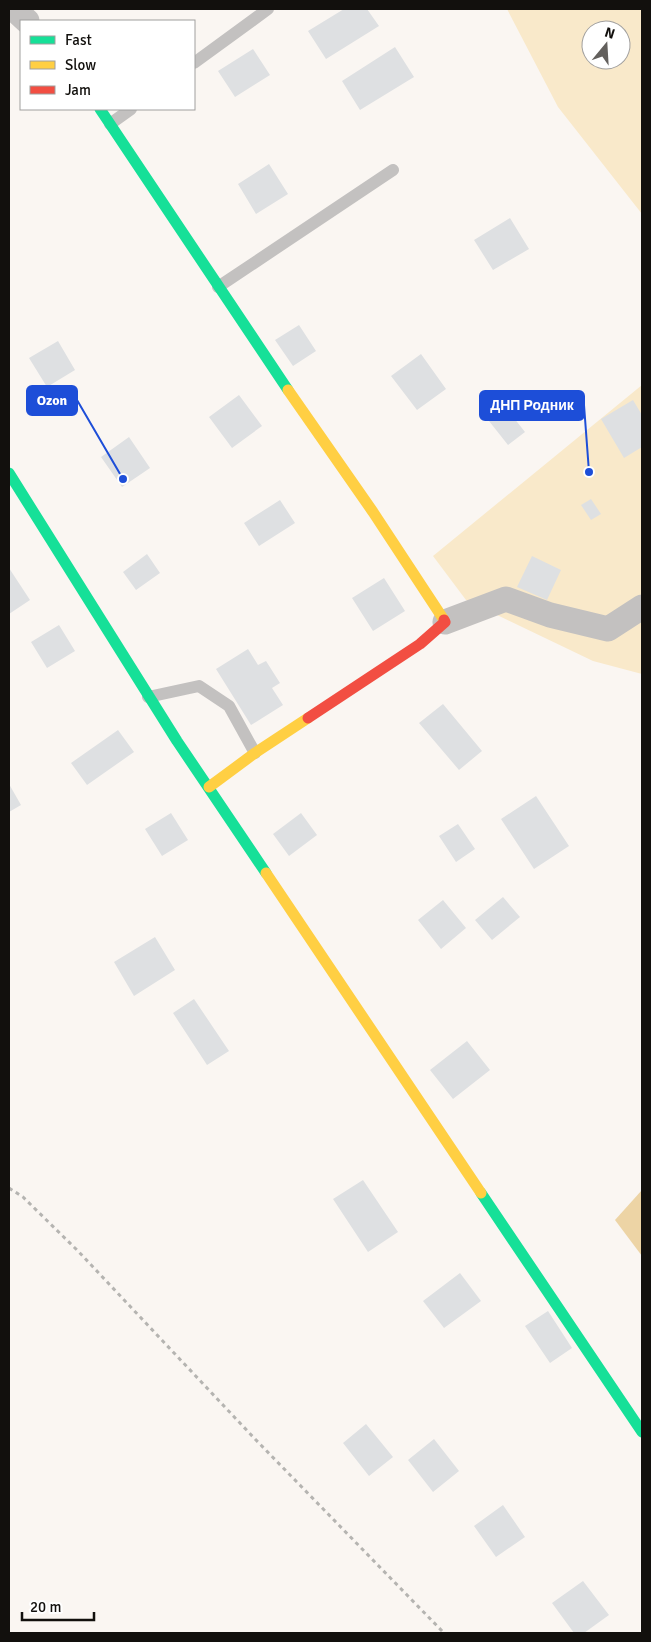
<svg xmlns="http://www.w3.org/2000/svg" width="651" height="1642" font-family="Signika,sans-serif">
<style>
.green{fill:#f9e9ca;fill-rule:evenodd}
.water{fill:#edd4a5}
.building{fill:#dee0e2}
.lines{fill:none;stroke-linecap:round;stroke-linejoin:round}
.path{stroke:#b5b4b1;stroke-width:3;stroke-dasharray:4 4;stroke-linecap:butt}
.lane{stroke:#c3c1c0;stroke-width:12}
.street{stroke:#c3c1c0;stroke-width:25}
.fast{stroke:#16e098;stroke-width:11}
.slow{stroke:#ffcf43;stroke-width:11}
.jam{stroke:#f24e42;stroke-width:11}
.leader{fill:none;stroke:#1d4ed8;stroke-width:2}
.callout-dot{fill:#1d4ed8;stroke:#fff;stroke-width:2}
.callout{fill:#1d4ed8;stroke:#1d4ed8;stroke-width:2}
.callout-label{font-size:14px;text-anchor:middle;font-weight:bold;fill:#fff}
</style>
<rect width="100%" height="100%" fill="#faf6f2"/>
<path class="green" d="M 507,9 L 642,9 L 642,214 L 558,107 ZM 591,30 L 621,30 L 621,60 L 591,60 Z
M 642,385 L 642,674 L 593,661 L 466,600 L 433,556 Z"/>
<path class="water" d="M 642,1190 L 642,1256 L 615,1220 Z"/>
<path class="building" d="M 344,9 L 367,9 L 379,26 L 326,59 L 308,31 Z
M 395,47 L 414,77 L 360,110 L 342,81 Z
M 253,49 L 270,75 L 235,97 L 218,71 Z
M 269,164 L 288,194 L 256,214 L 238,184 Z
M 510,218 L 529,249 L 493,270 L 474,240 Z
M 299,325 L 316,351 L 293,366 L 275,340 Z
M 58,341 L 75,370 L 47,387 L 29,358 Z
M 421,354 L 446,389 L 417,410 L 391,376 Z
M 239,395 L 262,426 L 232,448 L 209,417 Z
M 633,400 L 642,415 L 642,447 L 624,458 L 601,419 Z
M 506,408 L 525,432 L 508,445 L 489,421 Z
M 129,437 L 150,468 L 122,487 L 101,457 Z
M 591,499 L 601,514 L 591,520 L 581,505 Z
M 280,500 L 295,523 L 259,546 L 244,523 Z
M 147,554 L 160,573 L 136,590 L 123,572 Z
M 532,556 L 561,570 L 547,600 L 517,587 Z
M 9,568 L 30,600 L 9,614 Z
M 384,578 L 405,611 L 373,631 L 352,598 Z
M 59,625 L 75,651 L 47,668 L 31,642 Z
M 248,649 L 258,665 L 266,661 L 280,683 L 272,688 L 283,705 L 251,725 L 216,669 Z
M 443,704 L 482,751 L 459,770 L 419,723 Z
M 118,730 L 134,752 L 87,785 L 71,763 Z
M 9,784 L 21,805 L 9,812 Z
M 536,796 L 569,846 L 534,869 L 501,819 Z
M 171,813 L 188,840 L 162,856 L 145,829 Z
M 301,813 L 317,835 L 289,856 L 273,834 Z
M 458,824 L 475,849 L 456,862 L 439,836 Z
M 503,897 L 520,917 L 492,940 L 475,920 Z
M 443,900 L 466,928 L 441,949 L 418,920 Z
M 155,937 L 175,970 L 134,996 L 114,962 Z
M 194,999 L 229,1051 L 207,1065 L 173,1013 Z
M 467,1041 L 490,1070 L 453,1099 L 430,1070 Z
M 363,1180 L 398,1232 L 368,1252 L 333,1199 Z
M 460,1273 L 481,1301 L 444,1328 L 423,1301 Z
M 548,1311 L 572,1348 L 550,1363 L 525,1326 Z
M 366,1424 L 393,1457 L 369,1476 L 343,1443 Z
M 434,1439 L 459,1471 L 433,1492 L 408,1460 Z
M 503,1505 L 525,1537 L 496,1557 L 474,1526 Z
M 583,1581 L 609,1615 L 584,1633 L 574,1633 L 552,1603 Z"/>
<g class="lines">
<path class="path" d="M 9,1188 L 23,1197 L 78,1251 L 255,1439 L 444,1633"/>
<path class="lane" d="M 194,63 L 268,9
M 110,124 L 131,109
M 218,287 L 393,170
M 148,697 L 199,686 L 229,706 L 255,753"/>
<path class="street" d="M 14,9 L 27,21
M 445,622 L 506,599 L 550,615 L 608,629 L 642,607"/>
<path class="fast" d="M 100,109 L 288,390
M 9,473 L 177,741 L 266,873
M 481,1193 L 642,1432"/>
<path class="slow" d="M 288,390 L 373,512 L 444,620
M 209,787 L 255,753 L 308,718
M 266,873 L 481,1193"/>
<path class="jam" d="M 308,718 L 420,644 L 445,622 L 444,620"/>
</g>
<path class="leader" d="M123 479L77 400M589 472L584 405"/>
<g class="callout-dot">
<circle cx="123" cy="479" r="5"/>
<circle cx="589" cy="472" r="5"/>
</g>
<g class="callout">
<rect x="27" y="386" width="50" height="29" rx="5"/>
<rect x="480" y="391" width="104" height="29" rx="5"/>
</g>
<g class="callout-label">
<text x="52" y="405">Ozon</text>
<text x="532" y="410">ДНП Родник</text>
</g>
<rect width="651" height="1642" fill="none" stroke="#12100d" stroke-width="20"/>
<rect x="20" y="20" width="175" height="90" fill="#ffffff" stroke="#a09f9e"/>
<rect x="30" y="36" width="25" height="8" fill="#16e098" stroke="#a09f9e"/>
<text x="65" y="45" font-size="15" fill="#12100d">Fast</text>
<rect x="30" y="61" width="25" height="8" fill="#ffcf43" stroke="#a09f9e"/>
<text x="65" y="70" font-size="15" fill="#12100d">Slow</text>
<rect x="30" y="86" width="25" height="8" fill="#f24e42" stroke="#a09f9e"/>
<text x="65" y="95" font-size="15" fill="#12100d">Jam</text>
<g transform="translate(606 45) rotate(18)"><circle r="24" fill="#ffffff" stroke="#a09f9e"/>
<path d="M0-4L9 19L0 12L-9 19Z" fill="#63605d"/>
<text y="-8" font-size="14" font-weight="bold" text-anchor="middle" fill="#12100d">N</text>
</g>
<path d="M22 1612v8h72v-8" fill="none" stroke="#12100d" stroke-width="2.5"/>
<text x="30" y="1612" font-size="15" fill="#12100d" stroke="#ffffff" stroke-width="4" paint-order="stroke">20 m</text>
</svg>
